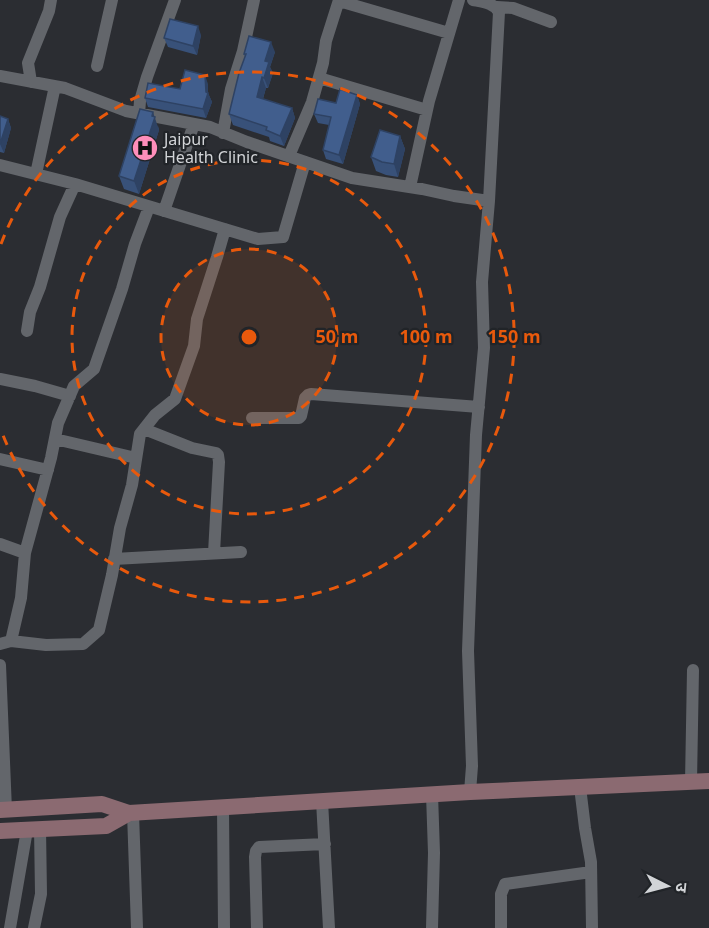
<svg xmlns="http://www.w3.org/2000/svg" width="709" height="928" font-family="'Noto Sans','Noto Sans Devanagari',sans-serif">
<style>
.lines{fill:none;stroke-linecap:round;stroke-linejoin:round}
.street{stroke:#63666b;stroke-width:12}
.secondary{stroke:#8b6a71;stroke-width:16}
.wall{fill:#385179}
.shaded-wall{fill:#2e4263}
.building{fill:#415e8d;stroke:#2e4263;stroke-width:1.5}
.ring{fill:none;stroke:#e8590c;stroke-width:3;stroke-dasharray:10 8}
.labels{text-anchor:middle;dominant-baseline:central;stroke-width:4.5;stroke-linejoin:round;paint-order:stroke}
.poi-label{font-size:16px;fill:#d2d4d7;stroke:#212428;text-anchor:start}
.centre{fill:#e8590c;stroke:#212428;stroke-width:3}
.ring-label{font-size:18px;text-anchor:middle;font-weight:bold;fill:#e8590c;stroke:#212428;stroke-width:4.5;stroke-linejoin:round;paint-order:stroke}
</style>
<rect width="100%" height="100%" fill="#2b2d32"/>
<g class="lines">
<path class="street" d="M 473,0 C 483,2 494,3 499,12 L 489,201
M 339,1 L 449,33
M 497,7 L 513,8 L 551,22
M 97,66 L 112,0
M 0,76 L 65,88 L 126,111 L 210,127 L 247,142 L 352,178 L 422,189 L 454,196 L 489,201 L 482,282 L 484,348 L 476,435 L 468,651 L 472,766 L 470,792
M 319,78 L 427,110
M 31,82 L 28,63 L 49,11 L 51,0
M 139,114 L 140,101 L 147,77 L 175,0
M 223,133 L 231,89 L 243,51 L 254,0
M 289,156 L 312,102 L 323,63 L 326,41 L 339,0
M 0,165 L 75,184 L 258,239 L 283,237 L 305,162
M 36,174 L 55,86
M 410,187 L 429,101 L 459,0
M 164,211 L 194,124
M 27,331 L 30,312 L 40,287 L 60,217 L 75,184
M 0,379 L 35,386 L 70,396
M 252,418 L 299,418 L 301,416 L 305,398 L 308,395 L 311,394 L 479,407
M 144,429 L 192,448 L 216,453 L 218,455 L 219,462 L 214,553
M 55,439 L 136,458
M 0,459 L 48,470
M 0,544 L 25,553
M 114,559 L 241,552
M 11,641 L 46,645 L 83,644 L 99,630 L 112,575 L 120,528 L 132,485 L 140,434 L 155,415 L 175,399 L 194,346 L 197,319 L 217,257 L 225,229
M 0,644 L 11,641 L 21,598 L 25,553 L 51,458 L 58,423 L 74,386 L 94,369 L 122,289 L 135,244 L 149,207
M 0,665 L 6,810
M 691,782 L 693,670
M 580,787 L 585,828 L 591,862 L 592,928
M 322,801 L 329,928
M 223,807 L 224,928
M 133,813 L 137,928
M 10,928 L 27,830
M 34,928 L 41,894 L 40,828
M 257,928 L 255,857 L 256,851 L 259,847 L 325,844
M 432,928 L 434,853 L 432,794
M 501,928 L 501,894 L 505,884 L 591,872"/>
<path class="secondary" d="M 0,810 L 102,804 L 129,813 L 470,792 L 709,781
M 0,831 L 106,826 L 129,813"/>
</g>
<path class="wall" d="M 201,35 L 197,55 L 168,47 L 164,38 Z
M 275,52 L 270,67 L 273,73 L 268,88 L 266,88 L 263,99 L 292,108 L 295,118 L 284,146 L 270,141 L 269,137 L 233,125 L 229,114 L 245,57 L 244,54 Z
M 208,84 L 208,93 L 212,102 L 206,118 L 148,107 L 145,98 L 180,89 Z
M 357,95 L 360,104 L 343,164 L 326,159 L 323,150 L 329,125 L 318,123 L 314,114 L 336,103 Z
M 0,116 L 8,119 L 11,128 L 4,153 L 0,152 Z
M 158,126 L 159,130 L 139,194 L 124,189 L 119,176 Z
M 400,136 L 405,149 L 398,177 L 386,175 L 376,171 L 371,157 Z"/>
<path class="shaded-wall" d="M 198,26 L 201,35 L 197,55 L 193,46 Z
M 271,42 L 275,52 L 270,67 L 273,73 L 268,88 L 264,78 L 265,61 Z
M 205,75 L 208,84 L 208,93 L 212,102 L 206,118 L 203,109 Z
M 262,77 L 266,88 L 260,108 L 257,97 Z
M 357,95 L 360,104 L 343,164 L 339,155 Z
M 292,108 L 295,118 L 284,146 L 280,136 Z
M 153,112 L 159,130 L 139,194 L 134,181 Z
M 8,119 L 11,128 L 4,153 L 0,144 Z
M 400,136 L 405,149 L 398,177 L 394,164 Z"/>
<path class="building" d="M 170,19 L 198,26 L 193,46 L 164,38 Z
M 249,36 L 271,42 L 265,61 L 269,62 L 264,78 L 262,77 L 257,97 L 292,108 L 280,136 L 266,130 L 267,127 L 229,114 L 239,73 L 246,54 L 244,54 Z
M 185,70 L 205,75 L 206,92 L 208,93 L 203,109 L 145,98 L 148,83 L 180,89 Z
M 340,89 L 357,95 L 339,155 L 323,150 L 331,117 L 314,114 L 318,99 L 336,103 Z
M 140,109 L 153,112 L 152,116 L 155,117 L 134,181 L 119,176 Z
M 0,116 L 8,119 L 0,144 Z
M 380,130 L 400,136 L 394,164 L 382,162 L 371,157 Z"/>
<circle cx="249" cy="337" r="88" fill="#e8590c" fill-opacity=".12"/>
<g class="ring">
<circle cx="249" cy="337" r="88"/>
<circle cx="249" cy="337" r="177"/>
<path d="M1 244A265 265 0 1 1 1 430"/>
</g>
<defs>
<g id="hospital-disc" transform="scale(1.35)"><circle r="9.5" fill="#ff8eba" stroke="#212428"/><path d="M-5-5h3v3.5h4V-5h3V5h-3V1.5h-4V5h-3Z" fill="#111"/></g>
</defs>
<g fill-rule="evenodd">
<use href="#hospital-disc" x="145" y="148"/>
</g>
<g class="labels">
<g class="poi-label">
<text x="164" y="139">Jaipur<tspan x="164" dy="18">Health Clinic</tspan></text>
</g>
</g>
<circle cx="249" cy="337" r="9" class="centre"/>
<g class="ring-label">
<text x="337" y="343">50 m</text>
<text x="426" y="343">100 m</text>
<text x="514" y="343">150 m</text>
</g>
<g transform="translate(667 886) rotate(96)" stroke="#212428" stroke-width="4.5" paint-order="stroke">
<path d="M0-4.5L10 22L0 15L-10 22Z" fill="#d2d4d7"/>
<text y="-9" font-size="16" font-weight="bold" text-anchor="middle" fill="#d2d4d7">उ</text>
</g>
</svg>
